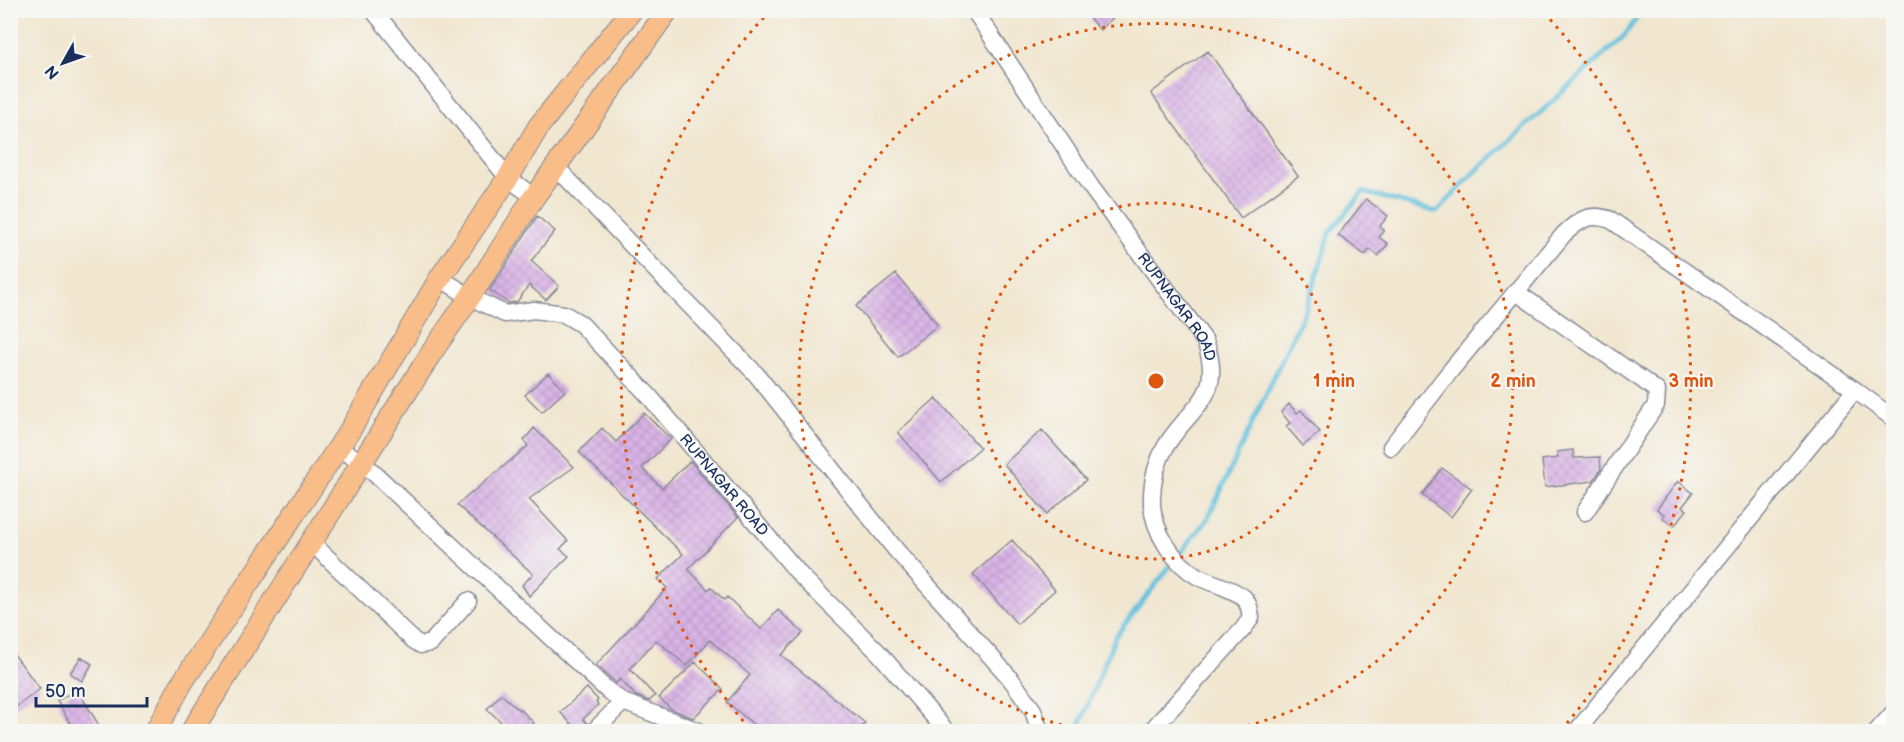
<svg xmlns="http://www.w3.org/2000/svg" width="1904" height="742" font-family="'Balsamiq Sans',sans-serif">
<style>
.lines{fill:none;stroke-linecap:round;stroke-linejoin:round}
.stream{stroke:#60c1de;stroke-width:4.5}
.building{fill:url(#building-cross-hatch)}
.minor-casing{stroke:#868a96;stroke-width:19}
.major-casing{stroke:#868a96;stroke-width:23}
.minor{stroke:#fff;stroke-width:16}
.major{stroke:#f8bd89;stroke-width:21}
.ring{fill:none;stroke:#de5710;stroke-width:3;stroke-dasharray:3 6}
.labels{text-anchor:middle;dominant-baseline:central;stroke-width:4.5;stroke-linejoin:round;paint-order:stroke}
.street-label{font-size:15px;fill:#1b2f5e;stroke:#f6f6f2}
.centre{fill:#de5710;stroke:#f6f6f2;stroke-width:3}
.ring-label{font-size:18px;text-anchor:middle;font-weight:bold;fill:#de5710;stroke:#f6f6f2;stroke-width:4.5;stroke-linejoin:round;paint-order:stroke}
</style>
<defs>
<pattern id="building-cross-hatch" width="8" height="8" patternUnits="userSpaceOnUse" patternTransform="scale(1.5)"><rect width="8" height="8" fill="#dab4e6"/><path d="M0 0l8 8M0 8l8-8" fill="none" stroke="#ba9bc8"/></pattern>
</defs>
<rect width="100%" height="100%" fill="#f6f6f2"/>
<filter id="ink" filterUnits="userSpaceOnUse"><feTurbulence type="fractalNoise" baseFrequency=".0167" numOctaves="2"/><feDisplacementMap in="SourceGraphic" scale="12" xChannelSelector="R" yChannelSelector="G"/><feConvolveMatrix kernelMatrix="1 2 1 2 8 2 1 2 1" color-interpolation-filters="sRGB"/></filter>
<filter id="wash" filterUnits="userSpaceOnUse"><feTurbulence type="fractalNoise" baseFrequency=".008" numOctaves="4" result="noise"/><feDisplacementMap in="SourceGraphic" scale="24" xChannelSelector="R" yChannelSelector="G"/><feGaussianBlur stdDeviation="1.35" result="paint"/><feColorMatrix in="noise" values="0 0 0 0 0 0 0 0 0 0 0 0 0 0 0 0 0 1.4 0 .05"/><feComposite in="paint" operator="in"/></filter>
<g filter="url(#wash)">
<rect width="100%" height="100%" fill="#f1e6cf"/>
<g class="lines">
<path class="stream" d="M 1179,555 L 1208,518 L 1306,308 L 1331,231 L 1363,192 L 1437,212 L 1473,174 L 1624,36 L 1643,10
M 1077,732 L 1115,637 L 1174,561"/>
</g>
<g id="blocks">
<path class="building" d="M 1082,10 L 1121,10 L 1100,30 Z
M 1208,51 L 1298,176 L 1241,218 L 1151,93 Z
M 1366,199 L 1388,216 L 1380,226 L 1384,230 L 1379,237 L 1388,244 L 1378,256 L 1370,249 L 1365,255 L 1338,235 Z
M 537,216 L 555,231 L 531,261 L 559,286 L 546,300 L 529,285 L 517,302 L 508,303 L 490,290 Z
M 896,274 L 938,325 L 898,357 L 856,306 Z
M 548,373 L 565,391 L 542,412 L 525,395 Z
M 936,398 L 980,448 L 941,482 L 898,432 Z
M 1289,404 L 1297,413 L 1301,410 L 1320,432 L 1303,446 L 1286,426 L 1290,423 L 1281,412 Z
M 644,413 L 671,439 L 642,468 L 662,488 L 690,461 L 738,517 L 688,569 L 708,590 L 711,587 L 724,600 L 727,597 L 761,629 L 778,610 L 803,633 L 781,655 L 865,723 L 858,732 L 762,732 L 727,702 L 750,675 L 710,640 L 687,666 L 656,640 L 630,669 L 655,696 L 649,701 L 636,696 L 620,679 L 616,683 L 596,665 L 667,588 L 658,579 L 683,554 L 579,452 L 602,428 L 616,442 Z
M 534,428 L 574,467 L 529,499 L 568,541 L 560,549 L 569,556 L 529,596 L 522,585 L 533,574 L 457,505 L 528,446 L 524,440 Z
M 1042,430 L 1086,480 L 1047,514 L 1004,464 Z
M 1573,450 L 1574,458 L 1600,457 L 1601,469 L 1593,481 L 1545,487 L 1542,460 L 1558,458 L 1557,452 Z
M 1442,468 L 1472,489 L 1451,517 L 1422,495 Z
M 1678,481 L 1693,493 L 1682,507 L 1687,510 L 1674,526 L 1662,517 L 1665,515 L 1657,509 Z
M 1012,540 L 1055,590 L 1017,624 L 973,574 Z
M 10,649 L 40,689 L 10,711 Z
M 81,657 L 92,664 L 82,681 L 70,673 Z
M 695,662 L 723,689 L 693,718 L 671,709 L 659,698 Z
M 587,688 L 598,700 L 596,702 L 598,705 L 583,719 L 587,723 L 579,732 L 560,712 Z
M 77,689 L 103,732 L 75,732 L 57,701 Z
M 501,694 L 519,710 L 520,709 L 534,723 L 525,732 L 512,732 L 487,709 Z"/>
</g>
</g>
<g filter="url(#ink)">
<use href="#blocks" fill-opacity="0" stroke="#868a96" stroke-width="1.5"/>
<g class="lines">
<g class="minor-casing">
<g id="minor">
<path d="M 373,10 L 508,178 L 534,197"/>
<path id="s1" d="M 974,10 L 1091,187 L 1205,341 C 1225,396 1193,404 1167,444 C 1156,463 1151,483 1152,505 C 1154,532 1174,563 1197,576 C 1210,583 1232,588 1243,597 C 1249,603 1250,610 1251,618 L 1243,629 L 1150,732"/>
<path d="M 555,166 L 756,374 L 896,550 L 1010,678 L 1033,710 L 1040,732"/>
<path id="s2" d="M 440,278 L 470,297 L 505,314 L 534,310 L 564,314 L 581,324 L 649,396 L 801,576 L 879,653 L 947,732"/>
<path d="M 1516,292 L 1644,381 L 1657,391 L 1656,405 L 1585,512"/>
<path d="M 1391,447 L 1451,370 L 1564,234 C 1579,220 1590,212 1611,220 L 1855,390"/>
<path d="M 338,448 L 362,462 L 607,690 L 623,702 L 701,732"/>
<path d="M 311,542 L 413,640 L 421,645 L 431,643 L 468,601"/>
<path d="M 593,732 L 623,702"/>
<path d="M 1576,732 L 1855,390 L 1894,419"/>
<path d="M 1876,732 L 1894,712"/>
</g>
</g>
<g class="major-casing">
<path id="major" d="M 155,732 L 182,683 L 352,427 L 440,278 L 508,178 L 539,126 L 632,10
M 191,732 L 432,352 L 470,297 L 534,197 L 668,10"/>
</g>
<use href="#minor" class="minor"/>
<use href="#major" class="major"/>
</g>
</g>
<g class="ring">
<circle cx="1156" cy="381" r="178"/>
<path d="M1088 731A357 357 0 1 1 1224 731"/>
<path d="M749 728A535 535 0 0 1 768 13M1544 13A535 535 0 0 1 1563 728"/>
</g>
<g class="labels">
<g class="street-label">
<text stroke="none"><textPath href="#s1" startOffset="360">RUPNAGAR ROAD</textPath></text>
<text stroke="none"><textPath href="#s2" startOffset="369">RUPNAGAR ROAD</textPath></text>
</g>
</g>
<circle cx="1156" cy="381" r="9" class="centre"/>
<g class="ring-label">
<text x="1334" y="387">1 min</text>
<text x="1513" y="387">2 min</text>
<text x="1691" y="387">3 min</text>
</g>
<rect width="1904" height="742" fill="none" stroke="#f6f6f2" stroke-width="36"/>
<g transform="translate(63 63) rotate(230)" stroke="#f6f6f2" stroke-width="4.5" paint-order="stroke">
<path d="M0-4.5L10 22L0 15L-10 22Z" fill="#1b2f5e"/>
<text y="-9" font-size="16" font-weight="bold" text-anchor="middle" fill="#1b2f5e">N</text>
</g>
<path d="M36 697v9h111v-9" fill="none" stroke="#1b2f5e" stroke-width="3"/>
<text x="45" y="697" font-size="18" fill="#1b2f5e" stroke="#f6f6f2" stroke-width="4.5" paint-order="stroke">50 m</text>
</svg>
